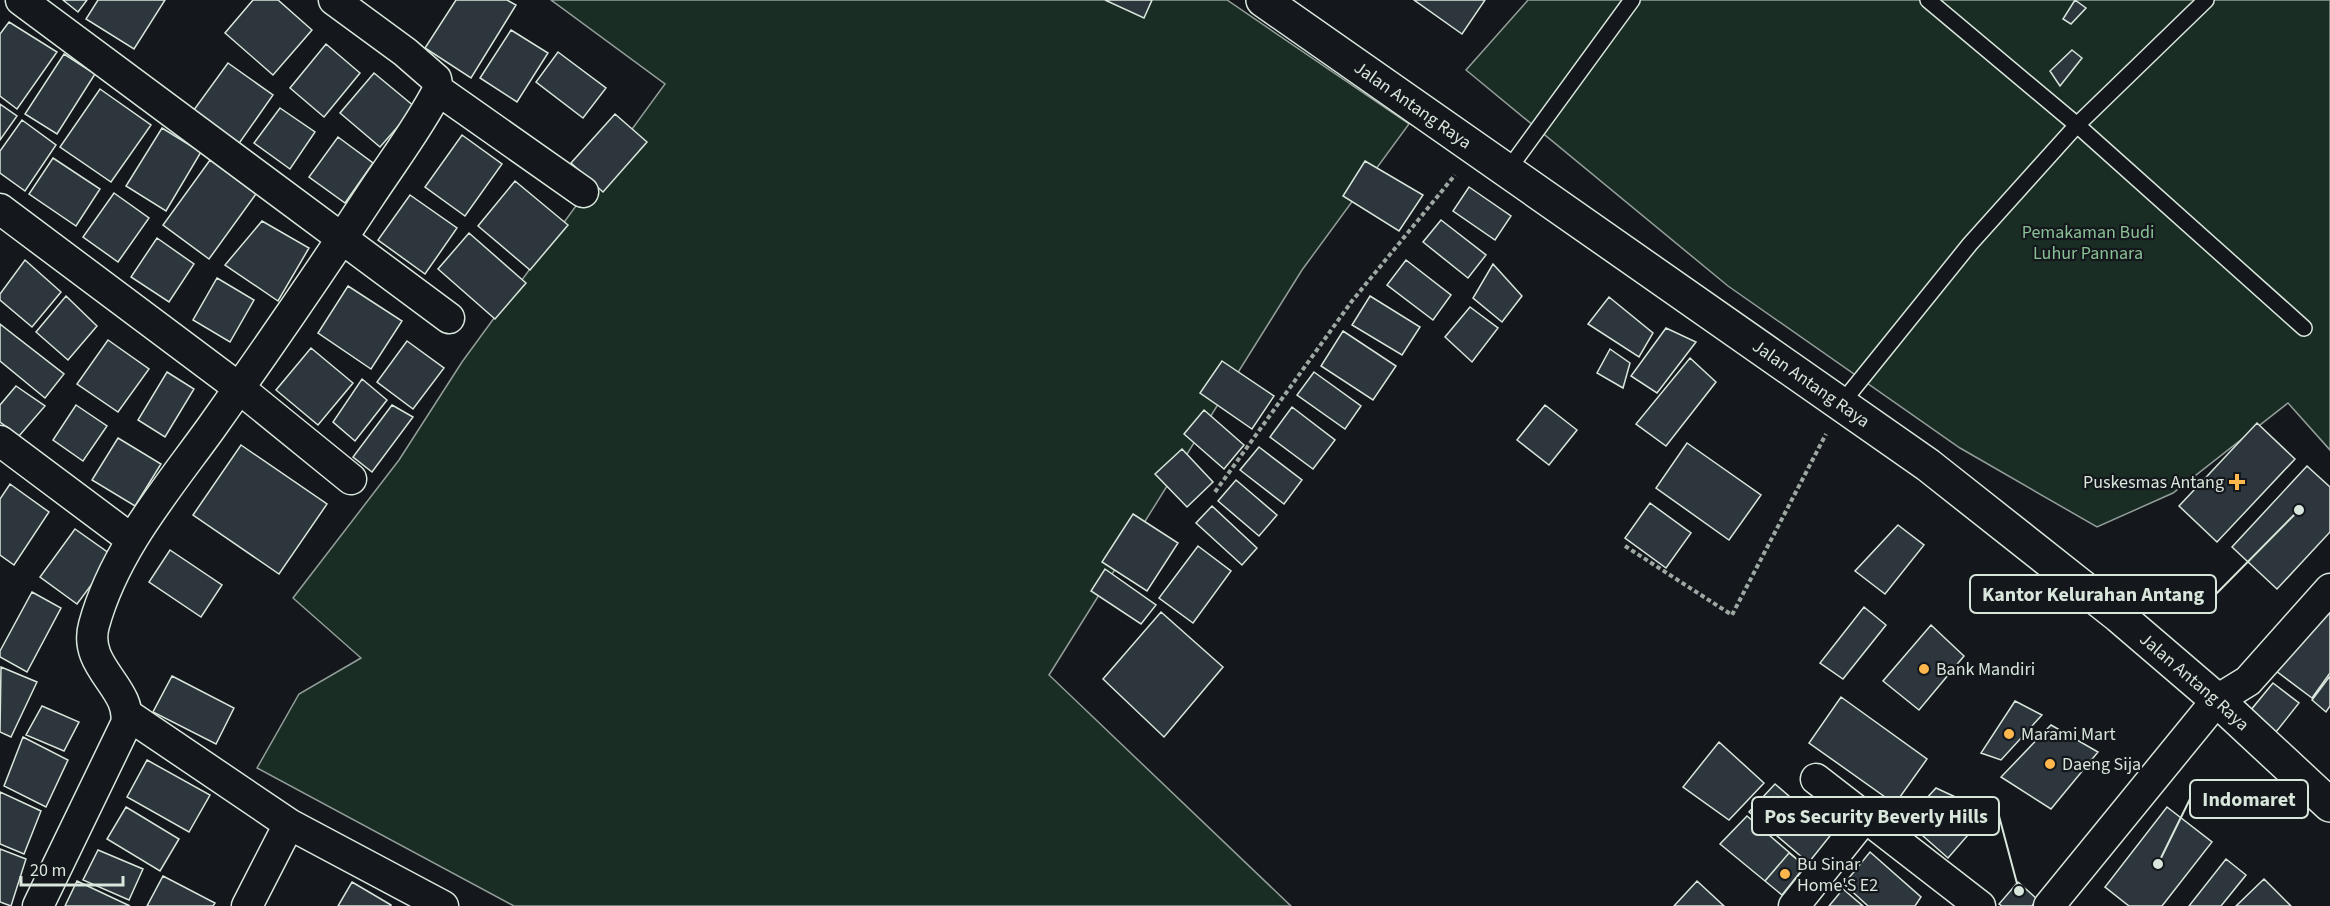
<svg xmlns="http://www.w3.org/2000/svg" width="2330" height="906" font-family="'Source Sans 3',sans-serif">
<style>
.green{fill:#1a2d24;stroke:#939e99;stroke-width:1.5}
.building{fill:#2c363c;stroke:#d8e6dc;stroke-width:1.5}
.lines{fill:none;stroke-linecap:round;stroke-linejoin:round}
.lane-casing{stroke:#d8e6dc;stroke-width:18}
.street-casing{stroke:#d8e6dc;stroke-width:33}
.primary-casing{stroke:#d8e6dc;stroke-width:36}
.path{stroke:#9da8a2;stroke-width:4;stroke-dasharray:4.5 3;stroke-linecap:butt}
.lane{stroke:#14181c;stroke-width:15}
.street{stroke:#14181c;stroke-width:30}
.primary{stroke:#14181c;stroke-width:33}
.poi-dot{fill:#ffb74d;stroke:#14181c;stroke-width:2}
.labels{text-anchor:middle;dominant-baseline:central;stroke-width:4.5;stroke-linejoin:round;paint-order:stroke}
.street-label{font-size:18px;fill:#d8e6dc;stroke:#14181c}
.park-label{font-size:18px;fill:#8ac095;stroke:#14181c}
.poi-label{font-size:18px;fill:#d8e6dc;stroke:#14181c;text-anchor:start}
.leader{fill:none;stroke:#d8e6dc;stroke-width:2}
.callout-dot{fill:#d8e6dc;stroke:#14181c;stroke-width:2}
.callout{fill:#14181c;stroke:#d8e6dc;stroke-width:2}
.callout-label{font-size:20px;text-anchor:middle;font-weight:bold;fill:#d8e6dc}
</style>
<rect width="100%" height="100%" fill="#14181c"/>
<path class="green" d="M 551,0 L 1227,0 L 1409,124 L 1302,270 L 1049,675 L 1291,906 L 514,906 L 257,768 L 299,694 L 361,658 L 293,598 L 399,460 L 462,362 L 665,84 Z
M 1528,0 L 2330,0 L 2330,450 L 2288,403 L 2173,493 L 2097,527 L 1960,448 L 1728,286 L 1466,70 Z"/>
<path class="building" d="M 63,0 L 87,0 L 78,12 Z
M 98,0 L 165,0 L 134,49 L 86,19 Z
M 253,0 L 278,0 L 312,30 L 273,75 L 225,33 Z
M 456,0 L 507,0 L 516,5 L 471,78 L 425,48 Z
M 1105,0 L 1152,0 L 1144,18 Z
M 1414,0 L 1485,0 L 1462,34 Z
M 2075,0 L 2086,8 L 2071,24 L 2063,19 Z
M 9,22 L 57,52 L 17,109 L 0,96 L 0,34 Z
M 511,30 L 548,53 L 517,102 L 480,78 Z
M 326,44 L 360,73 L 324,117 L 290,88 Z
M 2072,50 L 2082,58 L 2060,86 L 2050,71 Z
M 558,52 L 606,88 L 583,118 L 536,82 Z
M 64,54 L 95,74 L 57,134 L 25,114 Z
M 228,63 L 273,95 L 233,152 L 188,118 Z
M 374,73 L 415,107 L 380,147 L 340,113 Z
M 100,89 L 151,125 L 111,182 L 60,147 Z
M 0,104 L 17,116 L 0,140 Z
M 280,108 L 315,132 L 290,169 L 254,143 Z
M 615,114 L 647,142 L 603,192 L 571,163 Z
M 22,120 L 56,145 L 25,191 L 0,173 L 0,151 Z
M 162,128 L 201,152 L 166,211 L 126,186 Z
M 462,135 L 502,164 L 465,216 L 425,187 Z
M 338,137 L 373,163 L 345,203 L 309,177 Z
M 53,158 L 100,189 L 76,226 L 29,194 Z
M 210,160 L 256,194 L 209,259 L 163,225 Z
M 1365,161 L 1423,195 L 1399,231 L 1343,196 Z
M 515,181 L 568,225 L 530,270 L 478,226 Z
M 1469,187 L 1511,216 L 1495,240 L 1453,211 Z
M 114,193 L 149,218 L 118,262 L 83,237 Z
M 410,195 L 457,228 L 425,274 L 378,240 Z
M 1441,220 L 1486,255 L 1468,278 L 1423,242 Z
M 262,221 L 309,248 L 278,301 L 225,265 Z
M 469,233 L 526,283 L 495,319 L 438,269 Z
M 157,238 L 194,264 L 169,302 L 131,277 Z
M 25,260 L 61,292 L 32,327 L 0,300 L 0,294 Z
M 1406,260 L 1451,295 L 1433,320 L 1387,285 Z
M 1493,264 L 1522,296 L 1502,322 L 1473,298 Z
M 217,278 L 254,300 L 230,342 L 193,320 Z
M 348,286 L 402,321 L 371,369 L 318,333 Z
M 66,296 L 97,326 L 68,360 L 36,332 Z
M 1370,296 L 1420,327 L 1402,355 L 1352,325 Z
M 1609,297 L 1653,333 L 1639,357 L 1588,324 Z
M 1470,307 L 1498,328 L 1472,362 L 1445,337 Z
M 0,324 L 64,374 L 45,398 L 0,361 Z
M 1666,328 L 1696,342 L 1657,393 L 1631,376 Z
M 1343,331 L 1396,366 L 1373,400 L 1321,366 Z
M 108,340 L 149,369 L 118,412 L 77,384 Z
M 407,341 L 444,368 L 413,409 L 377,382 Z
M 311,348 L 353,383 L 318,425 L 276,390 Z
M 1610,349 L 1630,363 L 1623,388 L 1597,373 Z
M 1690,358 L 1716,382 L 1666,446 L 1636,424 Z
M 1222,361 L 1274,396 L 1252,429 L 1200,393 Z
M 167,372 L 194,389 L 165,437 L 138,420 Z
M 1314,372 L 1361,406 L 1345,429 L 1297,395 Z
M 362,379 L 387,400 L 355,441 L 333,422 Z
M 16,386 L 45,406 L 19,436 L 0,422 L 0,405 Z
M 76,405 L 107,426 L 83,461 L 53,440 Z
M 392,405 L 413,417 L 372,472 L 353,457 Z
M 1545,405 L 1577,430 L 1549,465 L 1517,440 Z
M 1292,407 L 1335,440 L 1313,469 L 1270,437 Z
M 1204,410 L 1244,445 L 1224,469 L 1184,434 Z
M 2257,423 L 2295,459 L 2217,542 L 2179,506 Z
M 118,438 L 161,464 L 135,506 L 92,480 Z
M 1687,443 L 1761,495 L 1729,540 L 1656,488 Z
M 241,445 L 327,504 L 279,574 L 193,515 Z
M 1259,447 L 1302,480 L 1284,504 L 1240,470 Z
M 1182,449 L 1213,482 L 1187,507 L 1155,474 Z
M 2307,466 L 2330,487 L 2330,532 L 2277,589 L 2232,547 Z
M 1236,480 L 1277,515 L 1259,536 L 1218,501 Z
M 10,484 L 49,512 L 14,565 L 0,555 L 0,499 Z
M 1650,503 L 1691,533 L 1666,568 L 1625,538 Z
M 1212,506 L 1257,548 L 1242,565 L 1196,523 Z
M 1133,514 L 1178,543 L 1147,591 L 1102,562 Z
M 1898,525 L 1924,545 L 1885,594 L 1855,571 Z
M 75,529 L 113,556 L 77,604 L 40,577 Z
M 1198,546 L 1231,571 L 1193,623 L 1159,598 Z
M 170,550 L 222,585 L 201,617 L 149,582 Z
M 1105,569 L 1156,605 L 1141,624 L 1091,591 Z
M 32,592 L 61,608 L 27,672 L 0,657 L 0,651 Z
M 1864,607 L 1886,625 L 1843,679 L 1820,663 Z
M 2330,611 L 2330,673 L 2312,698 L 2276,671 Z
M 1161,612 L 1223,667 L 1164,737 L 1103,679 Z
M 1931,625 L 1964,656 L 1919,710 L 1883,681 Z
M 1,667 L 37,682 L 11,737 L 0,732 Z
M 172,676 L 234,708 L 216,744 L 153,712 Z
M 2330,676 L 2330,706 L 2326,712 L 2312,700 Z
M 2273,683 L 2299,703 L 2276,732 L 2250,711 Z
M 1841,697 L 1927,759 L 1895,804 L 1809,743 Z
M 2015,701 L 2042,715 L 2001,760 L 1981,753 Z
M 42,706 L 79,722 L 64,751 L 26,735 Z
M 2051,725 L 2098,752 L 2051,809 L 2001,777 Z
M 23,737 L 68,760 L 46,807 L 4,786 Z
M 1719,742 L 1764,783 L 1729,820 L 1683,787 Z
M 147,760 L 210,795 L 189,832 L 127,797 Z
M 1775,784 L 1834,835 L 1810,864 L 1749,812 Z
M 1936,788 L 1988,812 L 1948,858 L 1906,821 Z
M 0,792 L 41,811 L 24,854 L 0,844 Z
M 126,807 L 179,839 L 160,871 L 107,839 Z
M 2167,807 L 2212,842 L 2162,906 L 2129,906 L 2105,887 Z
M 1747,816 L 1805,866 L 1782,895 L 1720,844 Z
M 0,849 L 26,859 L 11,906 L 0,902 Z
M 98,850 L 143,869 L 129,900 L 83,880 Z
M 1870,852 L 1921,897 L 1915,906 L 1868,906 L 1844,884 Z
M 1789,853 L 1805,866 L 1782,895 L 1765,881 Z
M 2226,859 L 2246,875 L 2221,906 L 2189,906 Z
M 163,876 L 215,903 L 213,906 L 147,906 Z
M 2264,879 L 2291,906 L 2236,906 Z
M 77,881 L 130,906 L 65,906 Z
M 1697,881 L 1724,906 L 1674,906 Z
M 352,882 L 391,905 L 391,906 L 338,906 Z
M 2018,882 L 2037,899 L 2032,906 L 2002,906 L 1999,904 Z
M 1843,889 L 1863,906 L 1829,906 Z"/>
<g class="lines">
<g class="lane-casing">
<path id="lane" d="M 1928,0 L 2077,125 L 2304,328
M 1508,170 L 1632,0
M 1841,404 L 1970,244 L 2077,125 L 2206,0"/>
</g>
<g class="street-casing">
<path id="street" d="M 21,0 L 449,318
M 438,90 L 583,192
M 0,209 L 239,388 L 351,479
M 0,441 L 131,539
M 128,715 L 289,824 L 443,906
M 1816,779 L 1980,906
M 38,906 L 126,724 C 133,688 82,667 94,625 C 114,551 167,489 211,428 C 265,352 318,275 370,196 C 393,161 419,127 438,90 L 436,79 L 405,52 L 334,0
M 247,906 L 289,824
M 1794,906 L 1866,816
M 2049,906 L 2217,700 L 2248,681 L 2330,589"/>
</g>
<g class="primary-casing">
<g id="primary">
<path id="s1" d="M 1263,0 L 1928,465 L 2119,616 L 2217,700 L 2330,805"/>
</g>
</g>
<path class="path" d="M 1215,492 L 1352,301 L 1455,175
M 1625,546 L 1732,615 L 1826,434"/>
<use href="#lane" class="lane"/>
<use href="#street" class="street"/>
<use href="#primary" class="primary"/>
</g>
<g class="poi-dot">
<path d="M2234 473h6v6h6v6h-6v6h-6v-6h-6v-6h6z"/>
<circle cx="1924" cy="669" r="6"/>
<circle cx="2009" cy="734" r="6"/>
<circle cx="2050" cy="764" r="6"/>
<circle cx="1785" cy="874" r="6"/>
</g>
<g class="labels">
<g class="street-label">
<text stroke="none"><textPath href="#s1" startOffset="183">Jalan Antang Raya</textPath></text>
<text stroke="none"><textPath href="#s1" startOffset="669">Jalan Antang Raya</textPath></text>
<text stroke="none"><textPath href="#s1" startOffset="1155">Jalan Antang Raya</textPath></text>
</g>
<g class="park-label">
<text x="2088" y="232">Pemakaman Budi<tspan x="2088" dy="21">Luhur Pannara</tspan></text>
</g>
<g class="poi-label">
<text x="2224" y="482" text-anchor="end">Puskesmas Antang</text>
<text x="1936" y="669">Bank Mandiri</text>
<text x="2021" y="734">Marami Mart</text>
<text x="2062" y="764">Daeng Sija</text>
<text x="1797" y="864">Bu Sinar<tspan x="1797" dy="21">Home'S E2</tspan></text>
</g>
</g>
<path class="leader" d="M2299 510L2216 594M2158 864L2190 799M2019 891L1999 816"/>
<g class="callout-dot">
<circle cx="2299" cy="510" r="6"/>
<circle cx="2158" cy="864" r="6"/>
<circle cx="2019" cy="891" r="6"/>
</g>
<g class="callout">
<rect x="1970" y="575" width="246" height="38" rx="6"/>
<rect x="2190" y="780" width="118" height="38" rx="6"/>
<rect x="1752" y="797" width="247" height="38" rx="6"/>
</g>
<g class="callout-label">
<text x="2093" y="601">Kantor Kelurahan Antang</text>
<text x="2249" y="806">Indomaret</text>
<text x="1876" y="823">Pos Security Beverly Hills</text>
</g>
<path d="M21 876v9h102v-9" fill="none" stroke="#d8e6dc" stroke-width="3"/>
<text x="30" y="876" font-size="18" fill="#d8e6dc" stroke="#14181c" stroke-width="4.5" paint-order="stroke">20 m</text>
</svg>
